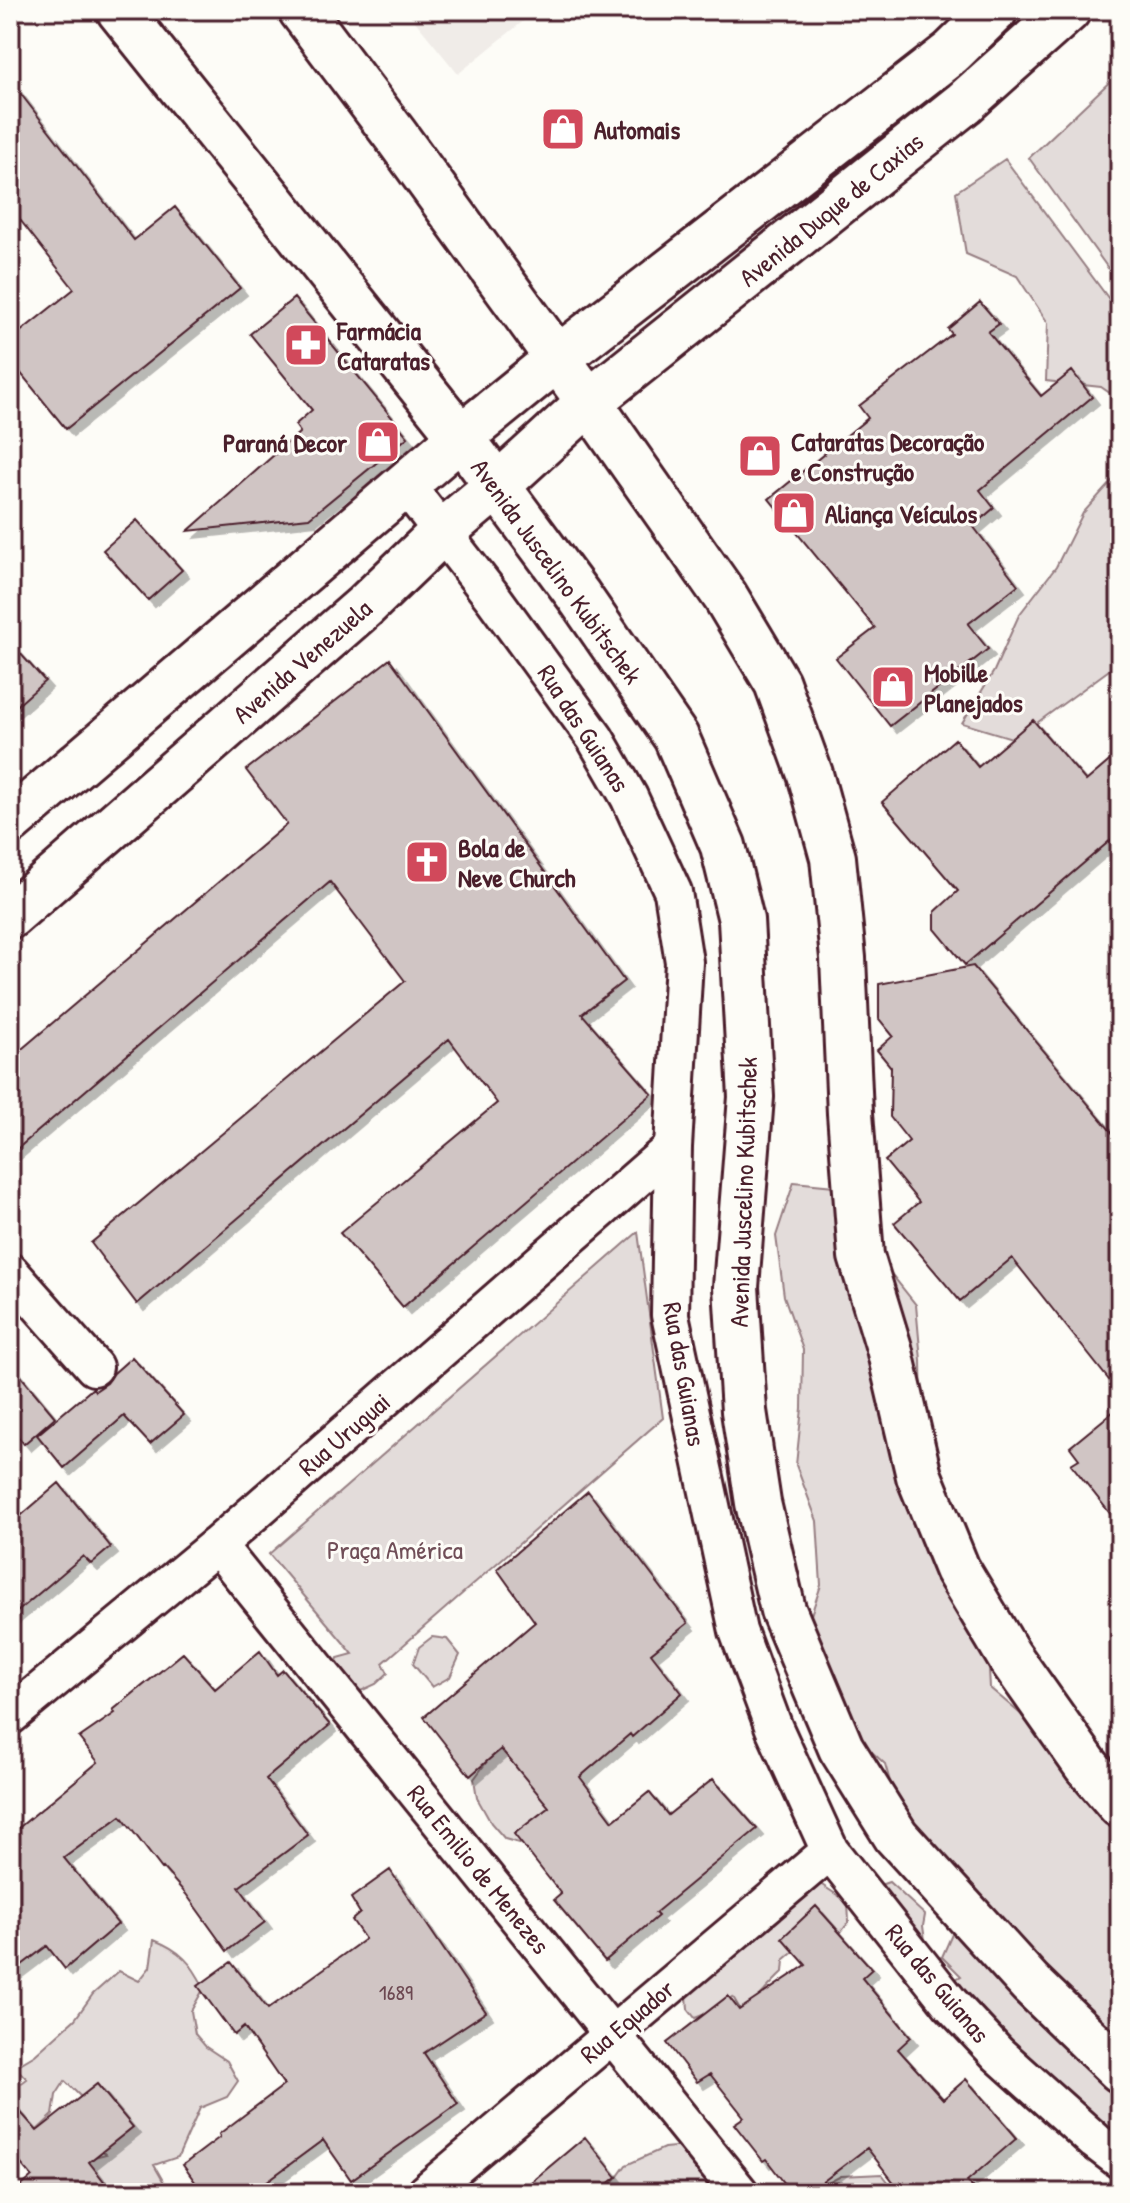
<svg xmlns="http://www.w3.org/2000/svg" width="1130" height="2203" font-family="'Patrick Hand',sans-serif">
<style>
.built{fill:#f0ece8}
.green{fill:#e3dcda;stroke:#967e82;stroke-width:2}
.building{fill:#d0c5c4;stroke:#4a1f2b;stroke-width:2;filter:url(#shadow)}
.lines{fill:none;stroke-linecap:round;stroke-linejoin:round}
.minor-casing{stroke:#4a1f2b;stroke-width:42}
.secondary-casing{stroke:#4a1f2b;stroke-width:50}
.primary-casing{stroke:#4a1f2b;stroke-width:50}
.minor{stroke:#fdfcf7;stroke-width:36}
.secondary{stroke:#fdfcf7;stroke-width:44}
.primary{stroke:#fdfcf7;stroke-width:44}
.labels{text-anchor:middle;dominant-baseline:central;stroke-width:6;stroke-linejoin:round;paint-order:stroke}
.number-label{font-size:22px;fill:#6c4851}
.poi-label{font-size:26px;font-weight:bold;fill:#4a1f2b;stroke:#fdfcf7;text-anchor:start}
.street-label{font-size:26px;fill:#4a1f2b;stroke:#fdfcf7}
.park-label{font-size:26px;fill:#704e57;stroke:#fdfcf7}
</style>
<defs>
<filter id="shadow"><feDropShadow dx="7" dy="7" stdDeviation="0" flood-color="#0004"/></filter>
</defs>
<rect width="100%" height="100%" fill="#fdfcf7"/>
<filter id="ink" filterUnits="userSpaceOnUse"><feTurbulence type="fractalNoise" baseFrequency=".0125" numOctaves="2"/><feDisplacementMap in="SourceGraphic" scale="16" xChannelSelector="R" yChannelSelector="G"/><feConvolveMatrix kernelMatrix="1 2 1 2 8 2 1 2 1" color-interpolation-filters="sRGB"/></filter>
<g filter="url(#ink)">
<path class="built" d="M 406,10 L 537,10 L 458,74 Z"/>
<path class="green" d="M 1120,72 L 1120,285 L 1029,158 Z
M 1005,159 L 1120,314 L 1120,400 L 1101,387 L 1046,381 L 1048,323 L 1017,276 L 966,254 L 956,192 Z
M 1120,472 L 1120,662 L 1015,739 L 962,723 L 994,671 L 1019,615 L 1056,567 L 1083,513 Z
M 794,1182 L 854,1188 L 881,1261 L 916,1305 L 921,1360 L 922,1416 L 987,1631 L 990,1688 L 1083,1767 L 1109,1821 L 1120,1828 L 1120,2151 L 947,1984 L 961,1976 L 942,1957 L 925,1964 L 874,1887 L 889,1882 L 925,1915 L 923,1926 L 926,1948 L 936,1958 L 942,1957 L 953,1932 L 934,1878 L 904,1831 L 885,1764 L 846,1728 L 808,1624 L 821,1585 L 817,1521 L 796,1465 L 802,1408 L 803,1350 L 784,1296 L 776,1236 Z
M 638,1232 L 663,1418 L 383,1663 L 388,1673 L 376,1684 L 350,1696 L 334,1672 L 338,1658 L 353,1654 L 269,1554 Z
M 432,1637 L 447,1639 L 460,1655 L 450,1677 L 432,1687 L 413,1664 L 419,1647 Z
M 502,1749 L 561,1794 L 535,1840 L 522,1844 L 505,1839 L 491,1823 L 477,1798 L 474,1779 L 488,1760 Z
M 811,1878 L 848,1902 L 849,1922 L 841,1932 C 817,1930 802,1945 784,1960 L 783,1972 C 768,1986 757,2000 743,2014 L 733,1997 L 718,2009 L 695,2018 L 688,2009 L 686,1983 Z
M 154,1940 C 180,1950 192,1963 204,1988 L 191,2011 L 195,2034 L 206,2047 L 227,2061 L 238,2081 L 227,2097 L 200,2108 L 178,2157 L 154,2165 L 170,2193 L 112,2193 L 86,2159 L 106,2154 L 92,2140 L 103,2098 L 80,2096 L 65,2081 L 56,2095 L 53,2115 L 33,2134 L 10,2130 L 10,2087 L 15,2088 L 27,2079 L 15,2067 L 35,2055 L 75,2019 L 93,1994 L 119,1971 L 139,1981 L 150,1967 Z
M 685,2146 L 725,2193 L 606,2193 L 626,2165 L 664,2148 Z
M 882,2174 L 897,2193 L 809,2193 L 841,2176 Z"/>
<path class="building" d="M 10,80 L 134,240 L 175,207 L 240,288 L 66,429 L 10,360 L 10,340 L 74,289 L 10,207 Z
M 294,298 L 408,437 L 309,518 L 188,531 L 300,432 L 295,425 L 312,410 L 250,334 Z
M 980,302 L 999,324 L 988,332 L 1041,396 L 1072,371 L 1092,397 L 980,490 L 994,508 L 973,526 L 1018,585 L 968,624 L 988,649 L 890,726 L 836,658 L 875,628 L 769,499 L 868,418 L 859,406 L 952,334 L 948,329 Z
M 137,520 L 182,570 L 148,600 L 103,550 Z
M 10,642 L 45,681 L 10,712 Z
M 390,659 L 624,981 L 582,1014 L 652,1094 L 403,1307 L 340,1233 L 497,1103 L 449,1039 L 137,1304 L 91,1243 L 405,981 L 330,882 L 10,1155 L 10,1059 L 287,824 L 246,770 Z
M 1033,720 L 1086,781 L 1120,752 L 1120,832 L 965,965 L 935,929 L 935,912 L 958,891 L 882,802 L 955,739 L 978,767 Z
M 973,966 L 1120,1142 L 1120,1394 L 1012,1258 L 960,1301 L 894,1223 L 919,1202 L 885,1161 L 909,1141 L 890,1117 L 891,1067 L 877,1050 L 893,1036 L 879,1019 L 879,984 Z
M 132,1357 L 184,1415 L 150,1444 L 124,1416 L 64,1468 L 37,1435 L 93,1388 L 95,1391 L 107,1383 L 114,1373 Z
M 10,1363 L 55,1417 L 24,1444 L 10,1427 Z
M 1120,1406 L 1120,1526 L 1071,1464 L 1079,1459 L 1070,1447 Z
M 59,1483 L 111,1547 L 91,1564 L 83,1556 L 10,1618 L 10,1525 Z
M 588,1491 L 688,1623 L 651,1653 L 682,1693 L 632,1737 L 630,1734 L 580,1777 L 613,1821 L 649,1792 L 668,1815 L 713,1779 L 757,1829 L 655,1913 L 658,1916 L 605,1961 L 554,1900 L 561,1894 L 514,1834 L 549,1807 L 501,1749 L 470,1776 L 424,1717 L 535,1622 L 497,1569 Z
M 260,1651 L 277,1675 L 283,1670 L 330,1725 L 266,1779 L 308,1835 L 239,1887 L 265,1922 L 227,1951 L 186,1894 L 163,1868 L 162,1869 L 121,1816 L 64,1858 L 118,1924 L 65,1969 L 47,1946 L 10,1974 L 10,1835 L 98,1762 L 79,1738 L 115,1713 L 113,1710 L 183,1653 L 215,1689 Z
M 390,1870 L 486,2012 L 424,2053 L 458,2104 L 351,2180 L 323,2140 L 251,2193 L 203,2193 L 183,2165 L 220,2137 L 219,2134 L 284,2085 L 244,2027 L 234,2035 L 198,1986 L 231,1962 L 268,2009 L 365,1939 L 352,1920 L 360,1913 L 351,1898 Z
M 816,1906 L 872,1969 L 862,1978 L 911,2037 L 898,2049 L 943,2099 L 966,2079 L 1017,2138 L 967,2181 L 977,2193 L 902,2193 L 867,2148 L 808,2193 L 792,2193 L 766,2159 L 763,2161 L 734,2124 L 744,2117 L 710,2074 L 697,2082 L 667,2043 L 728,1996 L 739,2010 L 806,1965 L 782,1938 Z
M 97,2084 L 133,2127 L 89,2162 L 113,2193 L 13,2193 L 32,2177 L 10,2151 L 10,2100 L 37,2131 Z
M 585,2137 L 617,2177 L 597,2193 L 518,2193 Z"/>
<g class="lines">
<g class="minor-casing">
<path id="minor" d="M 405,484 L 494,599 L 595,738 L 629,797 L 673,892 L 684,962 L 673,1147 L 670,1315 L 738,1631 L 774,1728 L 830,1851 L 950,2003 L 998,2054 L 1095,2141 L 1120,2160
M 10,1272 L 94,1367
M 217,1545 L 740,2193
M 10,1716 L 217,1545 L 673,1147
M 425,2193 L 830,1851"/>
</g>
<g class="secondary-casing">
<path id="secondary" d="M 10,822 L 461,437 L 558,358 L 952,52 L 995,10
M 10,916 L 365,606 L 442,532 L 496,487 L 589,402 L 964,103 L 1068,10"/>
</g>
<g class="primary-casing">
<path id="primary" d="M 119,10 L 461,437 L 578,595 L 676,737 L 723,846 L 741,920 L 751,1097 L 736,1287 L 744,1411 L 758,1503 L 783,1610 L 841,1748 L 896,1836 L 1030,1983 L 1120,2070
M 301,10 L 396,136 L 589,402 L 725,596 L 777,683 L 810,774 L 833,858 L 843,958 L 850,1113 L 861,1256 L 889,1348 L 919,1476 L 957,1569 L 1009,1656 L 1086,1765 L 1120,1805"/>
</g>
<use href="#minor" class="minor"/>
<use href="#secondary" class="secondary"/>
<use href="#primary" class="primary"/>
</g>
</g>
<defs>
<g id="shop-square" transform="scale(2.3)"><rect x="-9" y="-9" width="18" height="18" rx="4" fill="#d1495b" stroke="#fdfcf7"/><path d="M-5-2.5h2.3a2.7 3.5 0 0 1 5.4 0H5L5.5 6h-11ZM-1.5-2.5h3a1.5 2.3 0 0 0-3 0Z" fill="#fff"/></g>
<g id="pharmacy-square" transform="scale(2.3)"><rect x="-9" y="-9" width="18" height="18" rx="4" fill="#d1495b" stroke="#fdfcf7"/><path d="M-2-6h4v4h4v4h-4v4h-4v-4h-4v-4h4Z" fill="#fff"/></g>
<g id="church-square" transform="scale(2.3)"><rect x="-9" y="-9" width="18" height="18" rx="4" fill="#d1495b" stroke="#fdfcf7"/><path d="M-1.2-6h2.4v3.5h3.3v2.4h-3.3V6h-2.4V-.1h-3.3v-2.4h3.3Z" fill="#fff"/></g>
</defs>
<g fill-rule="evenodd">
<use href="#shop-square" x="563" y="129"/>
<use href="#pharmacy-square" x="306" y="345"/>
<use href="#shop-square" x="378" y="442"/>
<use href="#shop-square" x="760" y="456"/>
<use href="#shop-square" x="794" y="513"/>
<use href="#shop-square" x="893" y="687"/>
<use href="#church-square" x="427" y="862"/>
</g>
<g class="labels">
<g class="number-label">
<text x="396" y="1992">1689</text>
</g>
<g class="poi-label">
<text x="594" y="129">Automais</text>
<text x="337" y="330">Farmácia<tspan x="337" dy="30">Cataratas</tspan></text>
<text x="791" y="441">Cataratas Decoração<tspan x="791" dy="30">e Construção</tspan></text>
<text x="347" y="442" text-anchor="end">Paraná Decor</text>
<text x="825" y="513">Aliança Veículos</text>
<text x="924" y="672">Mobille<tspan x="924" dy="30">Planejados</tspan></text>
<text x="458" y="847">Bola de<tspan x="458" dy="30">Neve Church</tspan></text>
</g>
<g class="street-label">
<text transform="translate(831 209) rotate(-39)">Avenida Duque de Caxias</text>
<text transform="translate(557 571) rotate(54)">Avenida Juscelino Kubitschek</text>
<text transform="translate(302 661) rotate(-41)">Avenida Venezuela</text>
<text transform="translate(584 728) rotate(57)">Rua das Guianas</text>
<text transform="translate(743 1192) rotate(-88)">Avenida Juscelino Kubitschek</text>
<text transform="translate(685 1374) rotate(80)">Rua das Guianas</text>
<text transform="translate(344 1434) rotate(-41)">Rua Uruguai</text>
<text transform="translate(479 1869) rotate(51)">Rua Emilio de Menezes</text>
<text transform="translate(938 1983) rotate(50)">Rua das Guianas</text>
<text transform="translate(627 2021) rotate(-40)">Rua Equador</text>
</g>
<g class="park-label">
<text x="395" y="1549">Praça América</text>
</g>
</g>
<rect width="1130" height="2203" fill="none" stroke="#fdfcf7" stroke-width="40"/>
<rect x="20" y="20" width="1090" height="2163" fill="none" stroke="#4a1f2b" stroke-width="3" filter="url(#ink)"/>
</svg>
